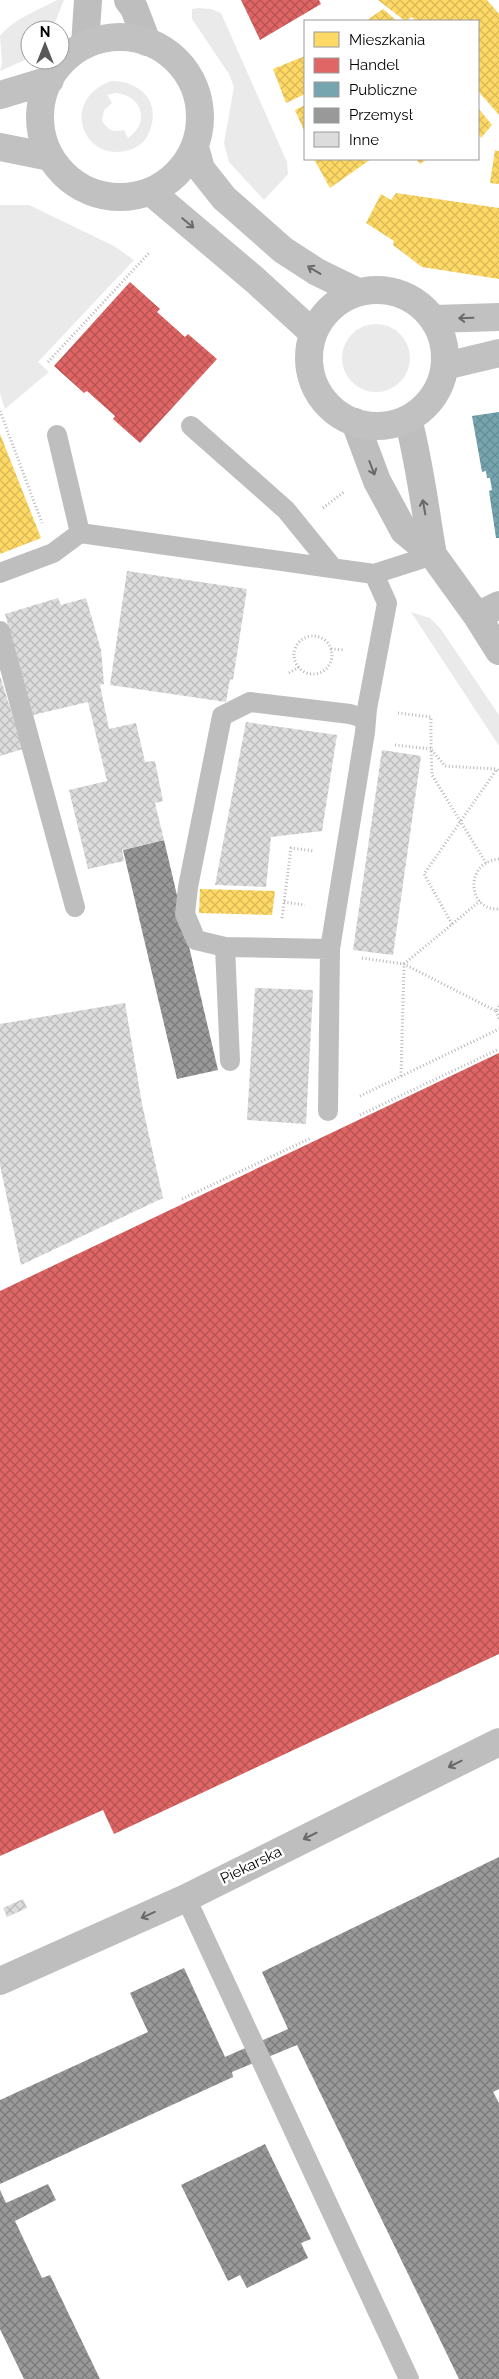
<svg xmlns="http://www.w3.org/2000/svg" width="499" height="2379" font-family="Raleway,sans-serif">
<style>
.green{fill:#eaeaea;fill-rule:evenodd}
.homes{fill:url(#homes-cross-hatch)}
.shops{fill:url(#shops-cross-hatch)}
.public{fill:url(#public-cross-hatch)}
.industry{fill:url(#industry-cross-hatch)}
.building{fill:url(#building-cross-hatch)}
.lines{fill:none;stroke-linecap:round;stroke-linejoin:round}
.path{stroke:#b8b8b8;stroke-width:3;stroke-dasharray:1 2.5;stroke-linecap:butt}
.service{stroke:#bebebe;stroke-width:20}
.minor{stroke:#bebebe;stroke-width:28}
.tertiary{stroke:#bebebe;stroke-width:28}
.secondary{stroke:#c1c1c1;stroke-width:28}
.oneway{stroke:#6a6a6a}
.oneway2{stroke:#686868}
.labels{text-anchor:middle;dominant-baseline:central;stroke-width:5;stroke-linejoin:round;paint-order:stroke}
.street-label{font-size:15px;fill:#000;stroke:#fff}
</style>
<defs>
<pattern id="homes-cross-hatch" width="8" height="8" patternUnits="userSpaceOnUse" patternTransform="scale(1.25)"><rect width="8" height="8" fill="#ffd966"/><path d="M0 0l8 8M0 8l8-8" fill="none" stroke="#d9b857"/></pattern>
<pattern id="shops-cross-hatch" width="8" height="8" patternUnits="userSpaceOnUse" patternTransform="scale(1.25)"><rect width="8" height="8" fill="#e06666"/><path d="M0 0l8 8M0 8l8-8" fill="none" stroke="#b35252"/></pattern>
<pattern id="public-cross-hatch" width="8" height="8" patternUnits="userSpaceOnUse" patternTransform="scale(1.25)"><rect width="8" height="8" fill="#76a5af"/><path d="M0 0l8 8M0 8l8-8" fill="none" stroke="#648c95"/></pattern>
<pattern id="industry-cross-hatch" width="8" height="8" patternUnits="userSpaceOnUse" patternTransform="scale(1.25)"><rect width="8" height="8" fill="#999"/><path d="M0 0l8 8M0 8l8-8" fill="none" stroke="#7a7a7a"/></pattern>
<pattern id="building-cross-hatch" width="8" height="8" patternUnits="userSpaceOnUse" patternTransform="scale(1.25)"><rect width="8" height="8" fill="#dcdcdc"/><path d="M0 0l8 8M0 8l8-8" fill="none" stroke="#bbb"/></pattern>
</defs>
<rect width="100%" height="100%" fill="#fff"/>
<path class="green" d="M 57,0 L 64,0 L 52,30 L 30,30 L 30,56 L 25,60 L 0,71 L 2,63 L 0,36 C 13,19 39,10 57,0 Z
M 198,8 L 211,9 L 221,13 L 287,162 L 288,174 L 264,200 L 229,162 L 224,143 L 234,87 L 229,74 L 192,19 L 192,9 Z
M 111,81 C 139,81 161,100 150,130 C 147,140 139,147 129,150 C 83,164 59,100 111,81 ZM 115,93 C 142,95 151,122 128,138 L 124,130 C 114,133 107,130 102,120 L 104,110 L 112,103 L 107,95 Z
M 0,205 L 29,205 L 114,246 L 134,260 L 38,362 L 49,372 L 5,409 L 0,393 Z
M342 358a34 34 0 1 1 68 0a34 34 0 1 1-68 0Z
M 411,612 L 430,618 L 440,628 L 499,715 L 499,746 Z"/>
<path class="homes" d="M 378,0 L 487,0 L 499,14 L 499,115 L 478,91 L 478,21 L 416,21 L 412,17 L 405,21 Z
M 383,9 L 397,21 L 366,21 Z
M 305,56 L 305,94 L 286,103 L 273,69 Z
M 305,105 L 305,133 L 295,110 Z
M 478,108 L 492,125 L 481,138 L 478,133 Z
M 495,150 L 499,151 L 499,184 L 490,183 Z
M 314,159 L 371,159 L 330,188 Z
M 416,159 L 427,159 L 420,164 Z
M 396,193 L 499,208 L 499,279 L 422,267 L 393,245 L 394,241 L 366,223 L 381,194 L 391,200 Z
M 0,434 L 41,538 L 0,554 Z
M 200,889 L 275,891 L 272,915 L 199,913 Z"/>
<path class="shops" d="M 241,0 L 319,0 L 321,4 L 260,40 Z
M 130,282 L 160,309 L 157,312 L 185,337 L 188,334 L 217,359 L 140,443 L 113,419 L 115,416 L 87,391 L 84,393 L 54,366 Z
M 499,1053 L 499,1654 L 114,1834 L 103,1810 L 0,1856 L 0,1291 Z"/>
<path class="public" d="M 499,412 L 499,538 L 496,538 L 489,491 L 492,490 L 490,478 L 487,478 L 486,471 L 482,472 L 472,416 Z"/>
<path class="industry" d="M 164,840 L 218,1070 L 177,1079 L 123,850 Z
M 499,1857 L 499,2089 L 493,2092 L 499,2103 L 499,2379 L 459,2379 L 297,2045 L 232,2072 L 233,2077 L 0,2184 L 0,2100 L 148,2032 L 130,1993 L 184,1968 L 225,2057 L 288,2029 L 262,1972 Z
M 265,2144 L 311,2239 L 301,2243 L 308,2258 L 247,2288 L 240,2275 L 228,2281 L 181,2185 Z
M 48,2184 L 56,2200 L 15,2221 L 42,2278 L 50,2275 L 100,2379 L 24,2379 L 0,2329 L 0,2190 L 6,2203 Z"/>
<path class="building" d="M 127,571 L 247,589 L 233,680 L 230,679 L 226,702 L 110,685 Z
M 58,598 L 61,605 L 86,598 L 101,650 L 104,684 L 100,685 L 109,729 L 136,723 L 145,762 L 155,761 L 163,801 L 155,803 L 164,840 L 122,850 L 124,861 L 88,869 L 69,790 L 107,781 L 88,702 L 33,715 L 5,614 Z
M 0,676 L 23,749 L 0,756 Z
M 246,722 L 337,735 L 322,831 L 271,837 L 266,887 L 215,885 Z
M 382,750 L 421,756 L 393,955 L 353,950 Z
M 255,988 L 313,990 L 306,1124 L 247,1120 Z
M 125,1003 L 142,1104 L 163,1198 L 21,1265 L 0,1165 L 0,1024 Z
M 23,1899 L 27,1908 L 7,1917 L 3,1908 Z"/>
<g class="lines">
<path class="path" d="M 48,362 L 150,252
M 0,411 L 42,523
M 323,508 L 344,492
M294 655a19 19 0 1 1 38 0a19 19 0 1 1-38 0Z
M 331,649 L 345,650
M 289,673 L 299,667
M 398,713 L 431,717 L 431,749 L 445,766 L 497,769 L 499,772
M 395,745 L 431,749 L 432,775 L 486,863
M 499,859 C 464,862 467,911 499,909
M 284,902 L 305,905
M 282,918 L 291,848 L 314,851
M 452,924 L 424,874 L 497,769
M 362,958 L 404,964 L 496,1011 L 499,1006
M 496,1011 L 499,1019
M 401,1076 L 404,964 L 480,901
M 360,1096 L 499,1029
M 360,1115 L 499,1049
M 182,1199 L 311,1138"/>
<path class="service" d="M 191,426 L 286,510 L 333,568
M 57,435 L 80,533 L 374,574 L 433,555
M 0,573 L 53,553 L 80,533
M 0,631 L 75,907
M 225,947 L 196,940 L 185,914 L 188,887 L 222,716 L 250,702 L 350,714 L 366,719
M 230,1061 L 225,947 L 330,949 L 365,732 L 367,709 L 387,603 L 374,574
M 328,1111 L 330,949
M 186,1898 L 409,2379"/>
<path class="minor" d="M 408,419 C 420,464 425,510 433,555
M 355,422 L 377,481 L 404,531 L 433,555 L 477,616 L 499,651
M 477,616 L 499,605
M 0,1981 L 186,1898 L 499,1742"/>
<path class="tertiary" d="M 128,0 L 134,8 L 147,42
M 85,45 L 88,0"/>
<path class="secondary" d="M40 117a80 80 0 1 1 160 0a80 80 0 1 1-160 0Z
M 0,95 L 50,80
M 0,147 L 50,157
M 195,147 L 201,169 L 224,198 L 283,250 L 317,272 L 358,292
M 151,192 L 255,280 L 313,333
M309 358a68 68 0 1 1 136 0a68 68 0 1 1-136 0Z
M 434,319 L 499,317
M 445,366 L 499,353"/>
</g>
<defs><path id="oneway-shaft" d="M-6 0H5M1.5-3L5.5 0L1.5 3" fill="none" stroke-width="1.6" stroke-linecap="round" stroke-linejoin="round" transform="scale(1.25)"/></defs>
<g class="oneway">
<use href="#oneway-shaft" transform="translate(188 223) rotate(40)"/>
<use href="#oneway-shaft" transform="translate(314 270) rotate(-149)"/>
<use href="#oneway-shaft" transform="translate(466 318) rotate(178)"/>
</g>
<g class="oneway2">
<use href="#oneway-shaft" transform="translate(372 468) rotate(69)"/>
<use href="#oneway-shaft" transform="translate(424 507) rotate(-100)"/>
<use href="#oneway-shaft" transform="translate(455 1764) rotate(154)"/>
<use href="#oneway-shaft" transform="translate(310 1836) rotate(154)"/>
<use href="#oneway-shaft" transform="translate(148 1915) rotate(156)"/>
</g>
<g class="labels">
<g class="street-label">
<text transform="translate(251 1865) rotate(-26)">Piekarska</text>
</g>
</g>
<rect x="304" y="20" width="175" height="140" fill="#ffffff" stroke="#999999"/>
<rect x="314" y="32" width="25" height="15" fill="#ffd966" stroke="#999999"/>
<text x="349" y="45" font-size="15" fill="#000000">Mieszkania</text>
<rect x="314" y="58" width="25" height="15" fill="#e06666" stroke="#999999"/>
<text x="349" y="70" font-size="15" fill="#000000">Handel</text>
<rect x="314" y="82" width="25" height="15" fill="#76a5af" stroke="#999999"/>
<text x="349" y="95" font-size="15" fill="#000000">Publiczne</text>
<rect x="314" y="108" width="25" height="15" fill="#999999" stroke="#999999"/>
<text x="349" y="120" font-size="15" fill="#000000">Przemysł</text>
<rect x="314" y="132" width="25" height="15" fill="#dcdcdc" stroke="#999999"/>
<text x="349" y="145" font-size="15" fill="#000000">Inne</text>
<g transform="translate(45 45)"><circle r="24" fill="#ffffff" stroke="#999999"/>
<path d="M0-4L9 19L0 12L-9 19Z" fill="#595959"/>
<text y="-8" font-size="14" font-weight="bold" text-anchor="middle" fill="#000000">N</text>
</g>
</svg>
